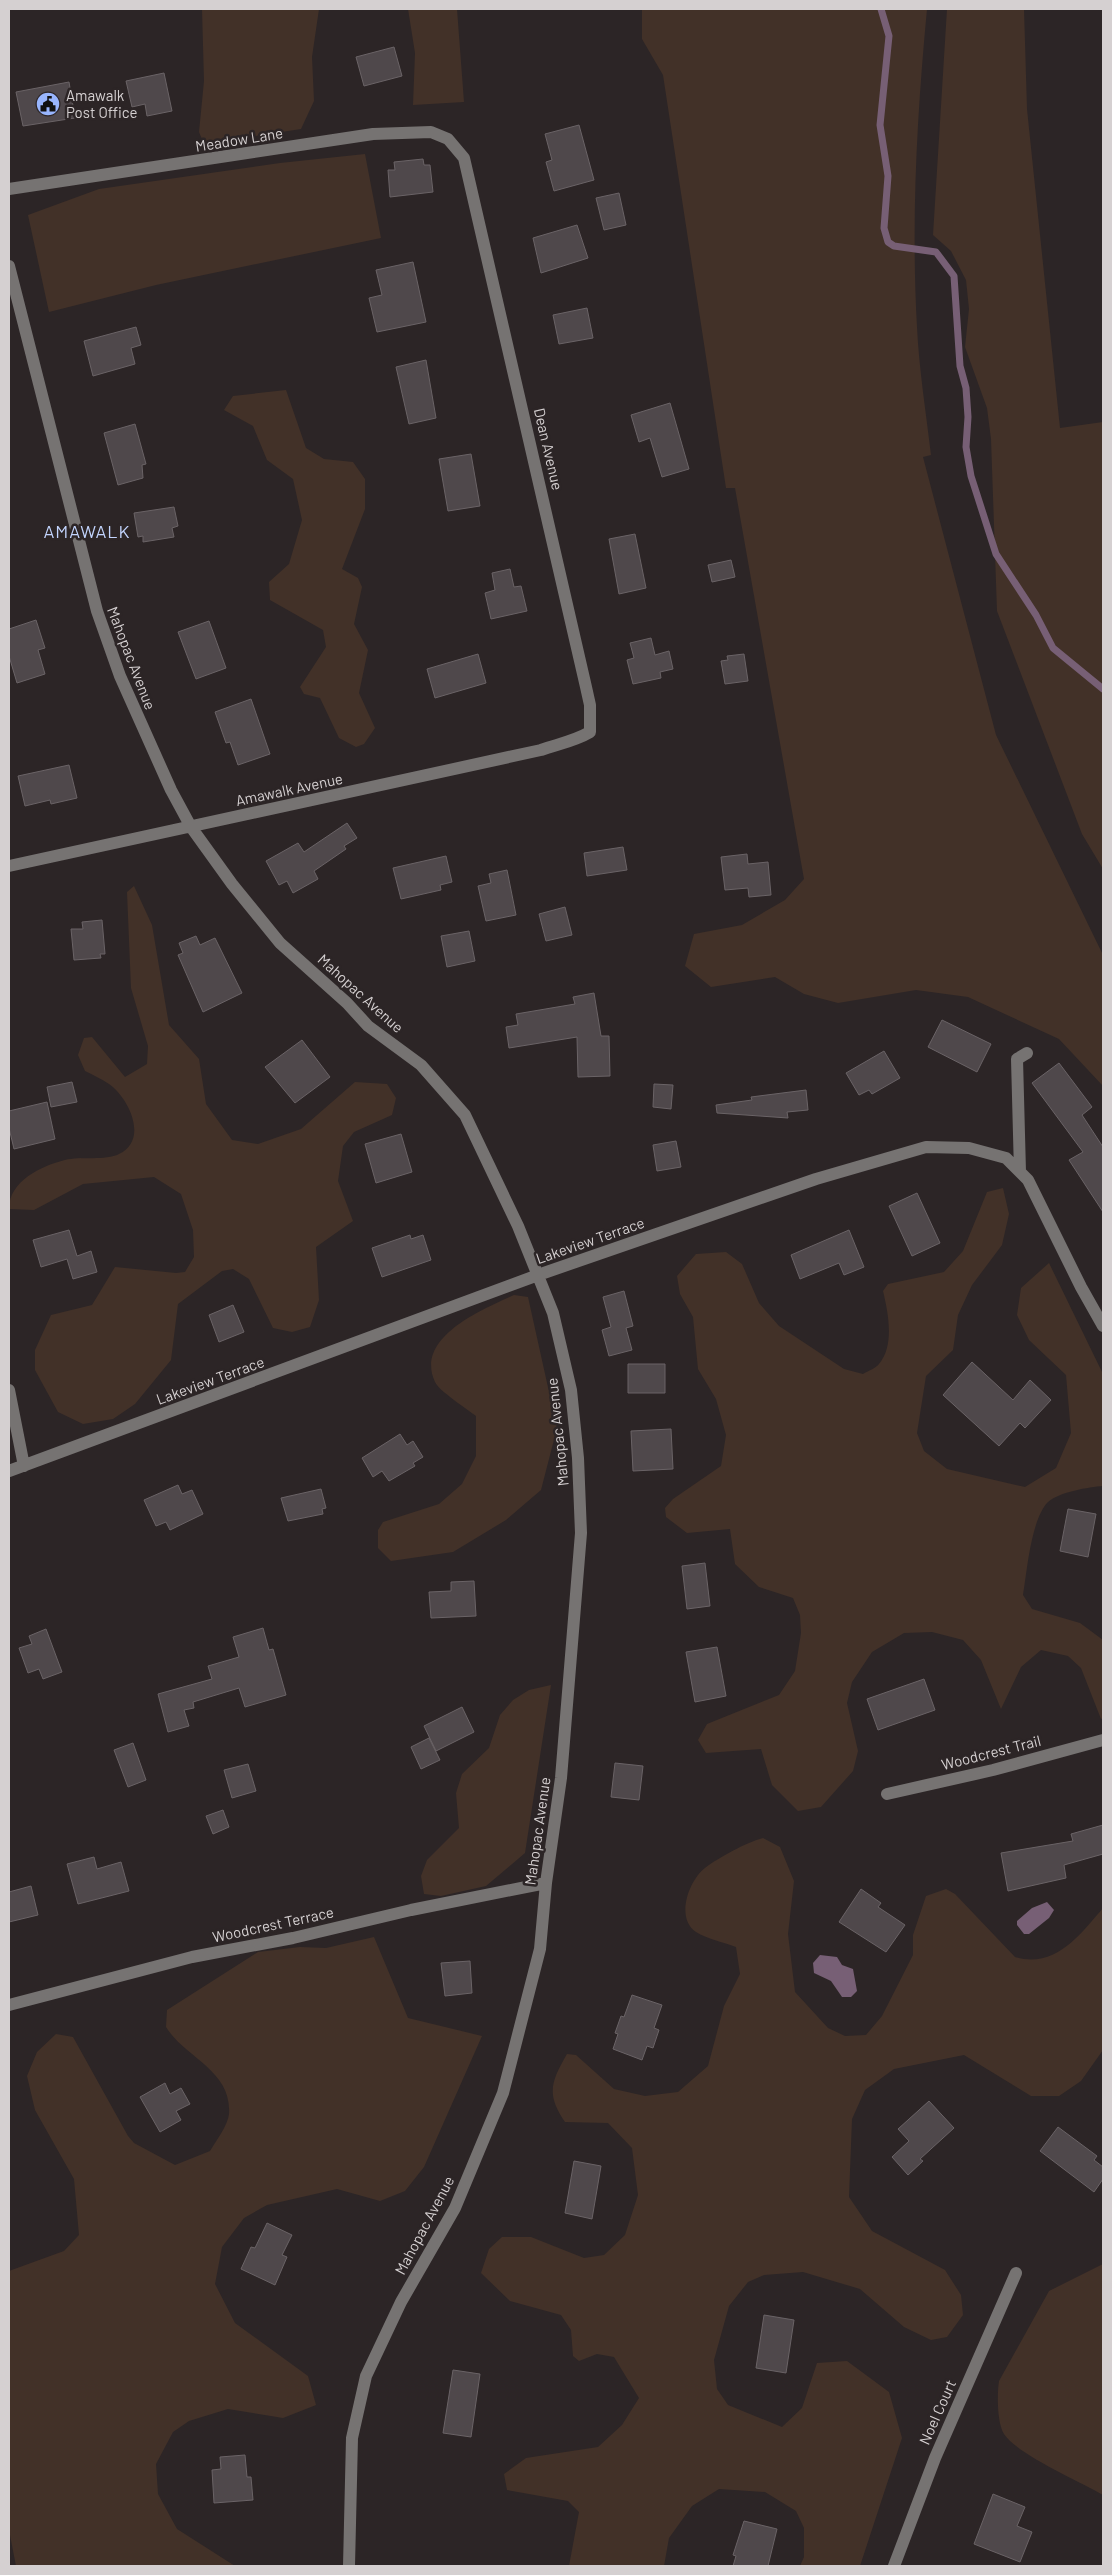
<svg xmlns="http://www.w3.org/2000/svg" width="1112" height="2575" font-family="Barlow,sans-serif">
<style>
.green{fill:#423128}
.water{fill:#775f75}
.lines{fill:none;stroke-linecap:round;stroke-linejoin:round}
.stream{stroke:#775f75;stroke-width:7}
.building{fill:#4f484b;stroke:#6a6366}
.minor{stroke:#767372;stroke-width:12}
.labels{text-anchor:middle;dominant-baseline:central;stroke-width:5;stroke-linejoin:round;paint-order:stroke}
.poi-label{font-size:15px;fill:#d5d0d1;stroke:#2c2526;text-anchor:start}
.street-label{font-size:15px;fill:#d5d0d1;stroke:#2c2526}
.quarter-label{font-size:18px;letter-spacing:1px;fill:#c3d5fe;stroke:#2c2526}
</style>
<rect width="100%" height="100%" fill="#2c2526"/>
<path class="green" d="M 202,9 L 319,9 L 312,57 L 314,101 L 301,129 L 204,144 L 199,132 L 204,81 Z
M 408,9 L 457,9 L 464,102 L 413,105 L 415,53 Z
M 642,9 L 927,9 C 917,115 911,220 917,327 C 919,369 926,412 931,455 L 923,457 L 996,735 L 1103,955 L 1103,1086 L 1059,1039 L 968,997 L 916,990 L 838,1003 L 804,994 L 775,977 L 711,987 L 685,966 L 694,934 L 742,925 L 785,900 L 804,879 L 735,488 L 726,488 L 663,75 L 642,39 Z
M 947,9 L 1024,9 L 1027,109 L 1060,428 L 1103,422 L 1103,869 L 1082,834 L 997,611 L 991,439 L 987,408 L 965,347 L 969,309 L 966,280 L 951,251 L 933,235 Z
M 365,154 L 381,238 L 156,285 L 49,312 L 28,215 L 99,189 L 280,163 Z
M 286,390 L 306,448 L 324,459 L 353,462 L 365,479 L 365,509 L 342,569 L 358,578 L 362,587 L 354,624 L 368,650 L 359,693 L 375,728 L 364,744 L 356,747 L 339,738 L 320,698 L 304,694 L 300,687 L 326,647 L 323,630 L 270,600 L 269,582 L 289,564 L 302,520 L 293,479 L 267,460 L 253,426 L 224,410 L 233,396 Z
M 134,886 L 152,925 L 169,1025 L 199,1059 L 206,1104 L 232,1140 L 258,1144 L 301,1129 L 355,1082 L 387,1084 L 396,1098 L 392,1115 L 354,1132 L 343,1146 L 338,1181 L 353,1221 L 316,1247 L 319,1300 L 310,1327 L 292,1332 L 273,1328 L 249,1279 L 233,1269 L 222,1271 L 178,1304 L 171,1360 L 135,1404 L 113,1419 L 83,1424 L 58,1412 L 35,1370 L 35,1350 L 51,1315 L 92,1305 L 115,1267 L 176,1273 L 185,1272 L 194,1257 L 193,1230 L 181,1194 L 154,1177 L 83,1184 L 34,1210 L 9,1209 C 9,1181 41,1166 65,1160 C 80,1156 106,1161 119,1154 C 149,1140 129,1098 109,1084 C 102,1079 93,1075 85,1071 L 78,1055 L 84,1038 L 92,1037 L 125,1077 L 147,1064 L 148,1046 L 131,988 L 127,892 Z
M 1003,1188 L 1009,1214 L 1002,1245 L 972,1285 L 958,1315 L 953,1350 L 926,1376 L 917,1433 L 924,1451 L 947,1469 L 1025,1487 L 1056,1468 L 1071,1433 L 1066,1375 L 1029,1340 L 1017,1315 L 1021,1288 L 1049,1263 L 1103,1374 L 1103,1486 C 1089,1487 1059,1492 1048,1502 C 1031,1519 1027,1572 1023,1595 L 1032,1609 L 1080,1623 L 1103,1640 L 1103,1718 L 1101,1719 L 1081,1668 L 1068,1656 L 1041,1650 L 1021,1667 L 1001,1709 L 981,1660 L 963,1640 L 932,1632 L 904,1633 L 872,1652 L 852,1682 L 847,1703 L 858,1751 L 853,1771 L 821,1807 L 798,1811 L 772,1785 L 761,1749 L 706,1753 L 698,1740 L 707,1724 L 779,1695 L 795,1671 L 801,1633 L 800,1615 L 793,1598 L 759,1587 L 735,1564 L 730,1529 L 687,1533 L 666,1517 L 665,1508 L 673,1499 L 721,1466 L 726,1435 L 716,1399 L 698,1369 L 693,1317 L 680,1294 L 677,1276 L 696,1254 L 726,1252 L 742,1264 L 759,1303 L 779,1326 L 844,1369 L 863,1374 C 868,1371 876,1368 879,1364 C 895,1345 888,1312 883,1291 L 888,1284 L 944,1272 L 963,1251 L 987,1192 Z
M 514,1295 L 528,1297 L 557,1428 L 541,1490 L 506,1520 L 453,1552 L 391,1561 L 378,1548 L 378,1530 L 383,1522 L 439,1504 L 462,1484 L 476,1456 L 476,1416 C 467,1409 439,1391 435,1382 C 414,1337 484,1309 514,1295 Z
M 551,1685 L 525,1853 L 486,1886 L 441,1896 L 424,1894 L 421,1876 L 427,1860 L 459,1828 L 456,1793 L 462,1774 L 489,1748 L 500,1715 L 513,1700 L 529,1690 Z
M 763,1838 L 780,1847 L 794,1881 L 788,1934 L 795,1992 L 828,2028 L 845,2036 L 866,2035 L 882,2016 L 913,1955 L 913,1935 L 926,1896 L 946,1889 L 955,1894 L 1015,1957 C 1055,1969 1080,1935 1103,1908 L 1103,2050 L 1081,2081 L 1059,2096 L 1031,2096 L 964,2055 L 894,2069 L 865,2090 L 852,2119 L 849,2197 L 872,2231 L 945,2270 L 961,2295 L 963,2315 L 947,2337 L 931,2340 L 904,2327 L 860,2289 L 803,2272 L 764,2275 L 748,2282 L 729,2306 L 714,2360 L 717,2389 L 728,2405 L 782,2427 L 802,2408 L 817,2363 L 847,2361 L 889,2392 L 902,2438 L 860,2566 L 800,2566 L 804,2557 L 804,2528 L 796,2511 L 765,2492 L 719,2489 L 692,2506 L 669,2538 L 664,2566 L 569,2566 L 579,2512 L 568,2501 L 507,2490 L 504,2474 L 526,2458 L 598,2447 L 622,2425 L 639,2398 L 614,2357 L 597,2354 L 579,2361 L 573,2356 L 571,2330 L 561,2315 L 510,2301 L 481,2273 L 489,2249 L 502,2237 L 531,2237 L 584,2258 L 604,2255 L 625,2235 L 638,2195 L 632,2148 L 608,2123 L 565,2122 C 546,2094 551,2082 567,2054 L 576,2055 L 614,2089 L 645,2096 L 678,2092 L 708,2066 L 724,2006 L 740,1974 L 736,1947 C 723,1942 707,1939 696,1932 C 675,1918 689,1880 705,1868 C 718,1858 747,1842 763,1838 Z
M 374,1937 L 408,2018 L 482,2036 L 424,2167 L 405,2191 L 380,2201 L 337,2189 L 267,2205 L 244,2218 L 222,2247 L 215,2284 L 235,2323 L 308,2376 L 316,2405 L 283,2418 L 228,2409 L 189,2421 L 173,2432 L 156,2464 L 158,2494 L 177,2529 L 235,2566 L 16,2566 L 9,2530 L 9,2271 L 64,2251 L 79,2235 L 74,2179 L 35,2110 L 27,2076 L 37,2052 L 56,2034 L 73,2037 L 128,2136 L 134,2143 L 175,2165 L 210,2151 C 216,2141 228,2125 229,2114 C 232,2070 185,2058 166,2027 L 167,2010 L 258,1952 L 300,1947 L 326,1948 Z
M 1103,2264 L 1103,2495 C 1079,2481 1018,2455 1004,2434 C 997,2423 997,2394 999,2381 L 1049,2291 Z"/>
<path class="water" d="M 1047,1902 L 1054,1910 L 1049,1918 L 1029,1934 L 1024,1934 L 1017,1925 L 1017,1921 L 1032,1908 Z
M 820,1955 L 837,1957 L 842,1965 L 853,1969 L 857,1991 L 851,1997 L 842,1997 L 831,1981 L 814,1973 L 813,1963 Z"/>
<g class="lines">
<path class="stream" d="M 881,9 L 889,36 L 880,125 L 888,176 L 884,228 L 888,242 L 894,246 L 936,252 L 954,276 L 960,366 L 966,388 L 968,417 L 966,447 L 971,476 L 996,554 L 1036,615 L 1053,648 L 1103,689"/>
</g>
<path class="building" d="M 394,47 L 402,76 L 364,86 L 356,57 Z
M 164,73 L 172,111 L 147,116 L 145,104 L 132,107 L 126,81 Z
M 69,82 L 75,118 L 23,126 L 16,92 Z
M 579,125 L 594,180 L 554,191 L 546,162 L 552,160 L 545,134 Z
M 423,159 L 424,165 L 430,165 L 433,192 L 390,197 L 388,170 L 395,170 L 394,162 Z
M 619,193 L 626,225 L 604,230 L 596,198 Z
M 577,225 L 588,258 L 541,273 L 533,238 Z
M 413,262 L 426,322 L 377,332 L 369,298 L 382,295 L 376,270 Z
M 587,308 L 593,338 L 559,344 L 553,315 Z
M 136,327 L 141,345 L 131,348 L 135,364 L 93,376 L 84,341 Z
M 426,360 L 436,418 L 409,424 L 396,367 Z
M 670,403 L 689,469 L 662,477 L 650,438 L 639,442 L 631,415 Z
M 135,424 L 146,464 L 142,465 L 143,478 L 118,485 L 104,433 Z
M 471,454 L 480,506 L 448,511 L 439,459 Z
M 174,507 L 178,526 L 172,528 L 174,537 L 143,542 L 143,536 L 138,537 L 134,513 Z
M 635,534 L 646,588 L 619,594 L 609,539 Z
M 731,560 L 735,577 L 712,582 L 708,565 Z
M 510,569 L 514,587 L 521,586 L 527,611 L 491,619 L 485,593 L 495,590 L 492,573 Z
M 36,620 L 45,648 L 38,650 L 45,674 L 17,683 L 9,656 L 9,629 Z
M 209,621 L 226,668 L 196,679 L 178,632 Z
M 651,638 L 655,655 L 669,651 L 673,669 L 660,672 L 661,678 L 633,684 L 627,660 L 634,658 L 630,643 Z
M 478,654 L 486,683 L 435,698 L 427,669 Z
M 744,654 L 748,681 L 725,684 L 721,661 L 728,660 L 727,656 Z
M 251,699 L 270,754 L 238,765 L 230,742 L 226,743 L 215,712 Z
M 69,765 L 77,798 L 51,804 L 50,800 L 25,806 L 18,776 Z
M 347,823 L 357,838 L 344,846 L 346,849 L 314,871 L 318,879 L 293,893 L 287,881 L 279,885 L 266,861 L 298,843 L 304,852 Z
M 623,847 L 627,870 L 587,876 L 584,853 Z
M 747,854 L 748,864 L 768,862 L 771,895 L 749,897 L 748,888 L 725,890 L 721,857 Z
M 446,856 L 452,882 L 440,885 L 441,890 L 401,899 L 393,868 Z
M 507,870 L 516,915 L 486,921 L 478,886 L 491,883 L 489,874 Z
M 565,907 L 572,935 L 546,941 L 539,914 Z
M 102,920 L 105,954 L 100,954 L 101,958 L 74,960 L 71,929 L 83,929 L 82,922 Z
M 469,931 L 475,961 L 447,967 L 441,936 Z
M 196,936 L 200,945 L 215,938 L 242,993 L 203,1012 L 178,955 L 183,953 L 179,943 Z
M 594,993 L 601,1036 L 609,1036 L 610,1076 L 578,1077 L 577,1037 L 509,1048 L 506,1027 L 518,1025 L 516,1014 L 575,1004 L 573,997 Z
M 942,1020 L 991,1044 L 977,1072 L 928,1047 Z
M 302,1040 L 330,1077 L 295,1103 L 265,1067 Z
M 884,1051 L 900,1078 L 872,1094 L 869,1090 L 859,1095 L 846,1073 Z
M 1059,1063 L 1092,1107 L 1082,1115 L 1103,1147 L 1103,1212 L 1069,1160 L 1083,1152 L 1032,1083 Z
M 72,1082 L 77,1102 L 51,1107 L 47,1087 Z
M 654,1084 L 673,1085 L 671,1109 L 653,1107 Z
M 806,1090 L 808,1110 L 787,1112 L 788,1118 L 717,1113 L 716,1105 L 752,1100 L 751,1097 Z
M 47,1102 L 55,1139 L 14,1149 L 9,1128 L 9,1111 Z
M 401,1134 L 412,1172 L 376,1183 L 365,1144 Z
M 676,1141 L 681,1167 L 657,1171 L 653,1145 Z
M 917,1193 L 940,1243 L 912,1256 L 889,1206 Z
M 69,1230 L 77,1256 L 91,1251 L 97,1272 L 73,1279 L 67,1259 L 41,1267 L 33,1240 Z
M 849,1230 L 864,1267 L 844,1275 L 839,1263 L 800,1279 L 791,1255 Z
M 410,1235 L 411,1239 L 423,1235 L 431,1260 L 382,1277 L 372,1248 Z
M 624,1291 L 633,1326 L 626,1328 L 632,1350 L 609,1356 L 602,1330 L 611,1327 L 603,1297 Z
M 233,1305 L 244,1332 L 219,1342 L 209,1315 Z
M 972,1362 L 1013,1400 L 1030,1380 L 1051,1400 L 1025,1428 L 1020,1423 L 999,1446 L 943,1395 Z
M 628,1364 L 665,1364 L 665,1393 L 628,1393 Z
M 671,1429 L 673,1469 L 633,1471 L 631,1431 Z
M 400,1434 L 407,1445 L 413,1441 L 423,1457 L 413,1463 L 415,1466 L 389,1481 L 382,1471 L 373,1477 L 362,1458 Z
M 178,1485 L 182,1494 L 192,1490 L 203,1514 L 170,1530 L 166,1522 L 156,1526 L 144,1500 Z
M 321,1489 L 326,1508 L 322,1509 L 323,1514 L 288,1521 L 281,1498 Z
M 1068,1509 L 1096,1514 L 1088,1557 L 1060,1551 Z
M 705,1563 L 710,1606 L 687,1609 L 682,1566 Z
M 474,1581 L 476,1616 L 431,1618 L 429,1592 L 451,1591 L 451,1582 Z
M 263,1628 L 269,1650 L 273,1649 L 286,1695 L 245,1707 L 239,1688 L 193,1702 L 194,1708 L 184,1710 L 189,1726 L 168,1732 L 158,1694 L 212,1679 L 208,1666 L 239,1657 L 233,1637 Z
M 46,1629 L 62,1672 L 43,1679 L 39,1669 L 28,1673 L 19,1648 L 32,1644 L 29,1636 Z
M 717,1647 L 726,1696 L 695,1702 L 686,1652 Z
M 924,1679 L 935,1710 L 878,1730 L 867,1699 Z
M 462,1707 L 474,1732 L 436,1751 L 424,1726 Z
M 429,1738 L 440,1760 L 421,1769 L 411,1747 Z
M 133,1743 L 146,1780 L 128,1787 L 114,1750 Z
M 615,1763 L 643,1766 L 639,1800 L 611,1797 Z
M 248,1764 L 256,1791 L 232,1798 L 224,1770 Z
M 223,1810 L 229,1827 L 213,1834 L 206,1816 Z
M 1103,1825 L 1103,1854 L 1064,1865 L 1066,1878 L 1008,1891 L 1001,1853 L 1073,1841 L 1071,1834 Z
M 94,1857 L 97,1869 L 121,1862 L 129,1891 L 78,1904 L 67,1864 Z
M 31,1886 L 38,1915 L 9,1922 L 9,1892 Z
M 861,1889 L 881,1903 L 878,1907 L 905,1925 L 886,1952 L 839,1922 Z
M 470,1961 L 472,1993 L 445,1996 L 441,1963 Z
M 632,1995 L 662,2005 L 654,2028 L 659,2030 L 653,2048 L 647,2046 L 642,2060 L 613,2049 L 618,2034 L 615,2033 L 621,2016 L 624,2017 Z
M 165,2083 L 170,2094 L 181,2088 L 190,2104 L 176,2111 L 181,2120 L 160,2132 L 140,2097 Z
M 929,2101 L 954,2128 L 920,2159 L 923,2161 L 908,2175 L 892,2157 L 909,2141 L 898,2129 Z
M 1058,2127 L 1097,2156 L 1094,2160 L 1103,2167 L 1103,2179 L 1094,2192 L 1040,2151 Z
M 574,2161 L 601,2166 L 592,2219 L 565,2213 Z
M 267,2223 L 292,2235 L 282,2255 L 287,2257 L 275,2285 L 241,2269 L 251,2247 L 255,2248 Z
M 764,2315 L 794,2320 L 786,2373 L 756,2368 Z
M 453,2370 L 480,2374 L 471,2437 L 443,2433 Z
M 245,2455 L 247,2477 L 251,2477 L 253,2500 L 214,2503 L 212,2470 L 221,2469 L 220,2457 Z
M 993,2494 L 1025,2507 L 1017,2526 L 1032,2532 L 1020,2562 L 974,2544 Z
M 744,2521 L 777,2529 L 768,2566 L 733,2566 L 736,2556 L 733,2555 Z"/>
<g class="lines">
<path class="minor" d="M 9,189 L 373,134 L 431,132 L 448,139 L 464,158 L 586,687 L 590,705 L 590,732 C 575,741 558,744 541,750 L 9,866
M 9,266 L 97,611 L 120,676 L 171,790 L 191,827 L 232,884 L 280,943 L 347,1003 L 368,1026 L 421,1065 L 465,1115 L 518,1226 L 553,1313 L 571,1390 L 578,1458 L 581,1533 L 561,1778 L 546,1883 L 540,1949 L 503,2093 L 455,2208 L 401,2302 L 366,2376 L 352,2438 L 349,2566
M 1020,1172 L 1017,1059 L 1027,1053
M 9,1390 L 24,1466
M 9,1471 L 538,1275 L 816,1179 L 926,1147 L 969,1148 L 1006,1158 L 1028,1180 L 1081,1287 L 1103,1326
M 887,1794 L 993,1770 L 1103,1740
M 9,2005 L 192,1957 L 293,1938 L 411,1910 L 546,1883
M 894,2566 L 935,2458 L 1016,2273"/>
</g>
<defs>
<g id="civic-disc" transform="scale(1.25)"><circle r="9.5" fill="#98b5fd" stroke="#2c2526"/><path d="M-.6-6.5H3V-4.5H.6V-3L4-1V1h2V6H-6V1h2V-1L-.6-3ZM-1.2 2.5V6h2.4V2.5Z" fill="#111"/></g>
</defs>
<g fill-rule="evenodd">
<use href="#civic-disc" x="48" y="104"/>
</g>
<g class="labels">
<g class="poi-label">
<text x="66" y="95">Amawalk<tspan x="66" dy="17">Post Office</tspan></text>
</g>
<g class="street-label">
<text transform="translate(239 139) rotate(-9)">Meadow Lane</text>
<text transform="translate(549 449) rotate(77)">Dean Avenue</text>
<text transform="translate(132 658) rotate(69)">Mahopac Avenue</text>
<text transform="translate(289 789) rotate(-12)">Amawalk Avenue</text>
<text transform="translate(361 993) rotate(42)">Mahopac Avenue</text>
<text transform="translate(590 1240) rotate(-19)">Lakeview Terrace</text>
<text transform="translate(210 1380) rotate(-20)">Lakeview Terrace</text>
<text transform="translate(557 1432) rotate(-96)">Mahopac Avenue</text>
<text transform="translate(991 1752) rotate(-14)">Woodcrest Trail</text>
<text transform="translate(537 1831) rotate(-82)">Mahopac Avenue</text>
<text transform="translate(273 1924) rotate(-12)">Woodcrest Terrace</text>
<text transform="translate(424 2225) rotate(-62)">Mahopac Avenue</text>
<text transform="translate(937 2412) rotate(-66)">Noel Court</text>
</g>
<g class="quarter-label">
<text x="87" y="531">AMAWALK</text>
</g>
</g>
<rect width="1112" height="2575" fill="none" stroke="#d5d0d1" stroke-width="20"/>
</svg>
